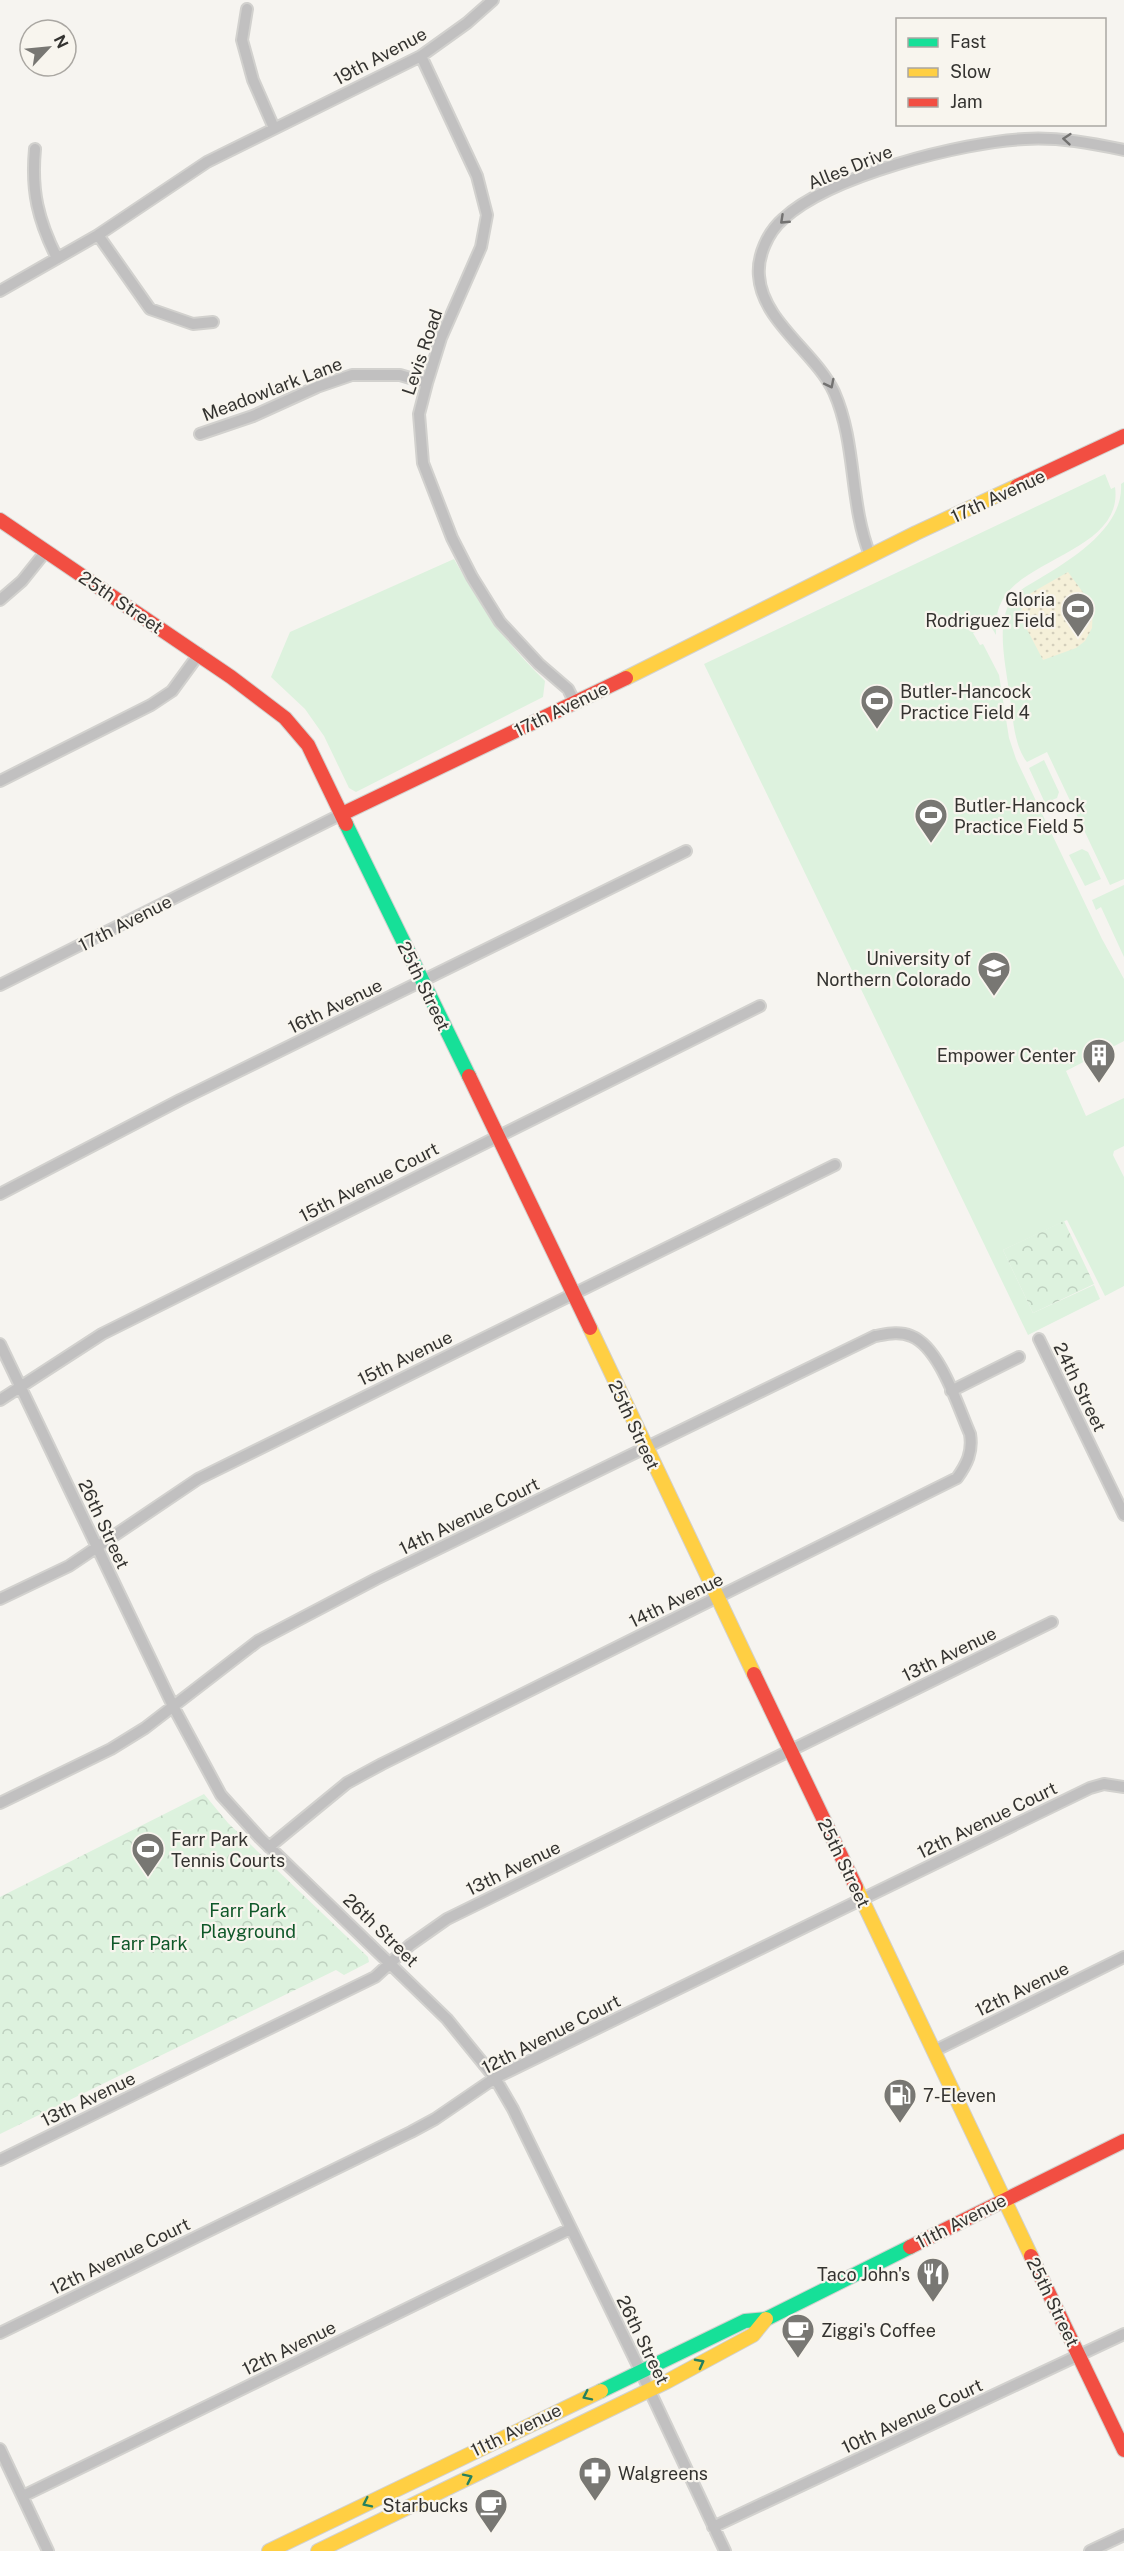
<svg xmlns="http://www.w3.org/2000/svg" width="1124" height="2551" font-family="'Public Sans',sans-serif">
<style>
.grass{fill:#ddf2de}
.sand{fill:url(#sand-dots)}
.park{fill:url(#park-crowns)}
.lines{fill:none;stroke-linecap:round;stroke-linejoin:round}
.street-casing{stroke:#d2d1ce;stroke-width:14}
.fast-casing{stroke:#d2d1ce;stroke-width:16}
.slow-casing{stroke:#d2d1ce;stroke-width:16}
.jam-casing{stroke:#d2d1ce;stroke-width:16}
.street{stroke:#c1c0c0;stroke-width:10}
.fast{stroke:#16e098;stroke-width:14}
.slow{stroke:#ffcf43;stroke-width:14}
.jam{stroke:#f24e42;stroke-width:14}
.oneway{stroke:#737271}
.oneway2{stroke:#26815f}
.labels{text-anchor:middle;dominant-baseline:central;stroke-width:4.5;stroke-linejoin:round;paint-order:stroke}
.street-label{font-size:18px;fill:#343330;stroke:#f8f5ee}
.poi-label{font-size:18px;fill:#343330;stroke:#f8f5ee;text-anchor:start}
.park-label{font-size:18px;fill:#0f5829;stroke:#f8f5ee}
</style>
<defs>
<pattern id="sand-dots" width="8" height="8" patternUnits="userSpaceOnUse" patternTransform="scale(1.5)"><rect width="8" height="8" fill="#f5f0d9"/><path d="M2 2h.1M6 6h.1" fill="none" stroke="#d3cebb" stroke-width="1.8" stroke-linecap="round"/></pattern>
<pattern id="park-crowns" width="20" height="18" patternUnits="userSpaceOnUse" patternTransform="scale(1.5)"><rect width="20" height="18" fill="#ddf2de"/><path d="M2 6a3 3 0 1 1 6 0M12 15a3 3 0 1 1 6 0" fill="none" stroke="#bed0bf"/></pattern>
</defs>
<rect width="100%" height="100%" fill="#f6f4f0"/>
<path class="grass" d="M 1105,474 L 1111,489 L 1115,487 C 1124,550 1021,558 1001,603 C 996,612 996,625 996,635 L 990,625 L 973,633 L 980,645 L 983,644 L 999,675 L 1009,738 L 1016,759 L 1102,939 L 1124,979 L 1124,1041 L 1066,1071 L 1086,1116 L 1124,1098 L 1124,1146 L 1114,1151 L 1113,1155 L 1124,1177 L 1124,1286 L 1105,1296 L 1067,1220 L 1003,1250 L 1033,1313 L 1094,1285 L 1100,1299 L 1028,1335 L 704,664 Z
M 1124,482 L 1124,879 L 1110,885 L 1047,752 L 1027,762 C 1013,744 1013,714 1009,692 C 1006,665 996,627 1010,602 C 1017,590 1031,584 1042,577 C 1072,559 1124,527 1121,484 Z
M 454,559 C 481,607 505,642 545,681 L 543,697 L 356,792 L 349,788 L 324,736 L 305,709 L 271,677 L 290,632 Z
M 1044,760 L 1059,792 L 1057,798 L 1045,803 L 1029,768 Z
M 1082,849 L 1088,852 L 1101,879 L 1085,886 L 1069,855 Z
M 1124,885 L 1124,957 L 1101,907 L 1096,910 L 1092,900 Z"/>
<path class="sand" d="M 1068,572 L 1093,606 L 1092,628 L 1085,641 L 1076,648 L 1043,660 L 1020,616 L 1024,597 Z"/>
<path class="park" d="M 1064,1221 L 1094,1284 L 1033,1313 L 1003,1250 Z
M 204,1794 L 228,1823 L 368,1957 L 369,1962 L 344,1975 L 336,1970 L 0,2134 L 0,1897 Z"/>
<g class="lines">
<g class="street-casing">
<path id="street" d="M 247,9 L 242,40 L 253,80 L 274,128
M 421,56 L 477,176 L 487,215 L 481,247 L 441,338 L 427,383 L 419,414 L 423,463 L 452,538 L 472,577 L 500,622 L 539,664 L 568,689 L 575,703
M 35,149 C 31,191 38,220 57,258
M 98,235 L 150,309 L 193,324 L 213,322
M 0,291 L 98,235 L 207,162 L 421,56 L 467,23 L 493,0
M 200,434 L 253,416 L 317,387 L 352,375 L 400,375 L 427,383
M 870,555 C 849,503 857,444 834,392 C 815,352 762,321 759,276 C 757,256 768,232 783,219 C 829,176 962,142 1025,139 C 1059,137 1091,143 1124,150
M 0,600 L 22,581 L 46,551
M 0,781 L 151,705 L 172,691 L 199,654
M 0,985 L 342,814
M 0,1194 L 180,1100 L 686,851
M 1039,1339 L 1124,1515
M 0,1344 L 173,1706 L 221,1795 L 260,1838 L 447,2019 L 495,2078 L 513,2109 L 640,2370 L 725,2551
M 951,1391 L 1019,1357
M 0,1400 L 102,1334 L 760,1006
M 0,1599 L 69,1566 L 198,1479 L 835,1165
M 0,1803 L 111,1749 L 145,1728 L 258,1641 L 376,1579 L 875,1336 C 887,1334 899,1331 911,1336 C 940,1347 958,1407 970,1434 C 973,1452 967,1464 957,1478 L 382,1764 L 347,1783 L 269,1847
M 934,2051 L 1124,1957
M 0,2160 L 375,1977 L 410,1945 L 447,1919 L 1052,1622
M 0,2333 L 411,2132 L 435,2119 L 495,2078 L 1090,1788 L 1104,1784 L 1124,1787
M 0,2449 L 48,2551
M 23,2496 L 570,2229
M 713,2527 L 1124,2334
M 1090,2551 L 1124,2535"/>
</g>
<g class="fast-casing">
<path id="fast" d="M 346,824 L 469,1076
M 601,2391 L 745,2321 L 766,2319 L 910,2247"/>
</g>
<g class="slow-casing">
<path id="slow" d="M 626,678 L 916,533 L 1017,486
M 590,1328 L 754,1674
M 856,1887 L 1031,2256
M 269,2551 L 601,2391
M 318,2551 L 666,2382 L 753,2335 L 766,2319"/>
</g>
<g class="jam-casing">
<path id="jam" d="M 1017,486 L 1124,436
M 0,520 L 231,677 L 285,718 L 308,745 L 346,824
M 342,814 L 626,678
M 469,1076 L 590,1328
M 754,1674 L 856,1887
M 910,2247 L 1124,2141
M 1031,2256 L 1124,2450"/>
</g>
<use href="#street" class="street"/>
<use href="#fast" class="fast"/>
<use href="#slow" class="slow"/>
<use href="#jam" class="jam"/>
</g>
<defs><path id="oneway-chevron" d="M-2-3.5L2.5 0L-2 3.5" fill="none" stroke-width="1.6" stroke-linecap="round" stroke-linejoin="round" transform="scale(1.5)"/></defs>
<g class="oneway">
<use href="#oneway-chevron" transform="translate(1067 139) rotate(-175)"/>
<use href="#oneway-chevron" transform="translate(784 220) rotate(137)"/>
<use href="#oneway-chevron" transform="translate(830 384) rotate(63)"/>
</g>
<g class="oneway2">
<use href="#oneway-chevron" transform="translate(700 2363) rotate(-28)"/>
<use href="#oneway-chevron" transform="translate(587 2396) rotate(154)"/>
<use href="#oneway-chevron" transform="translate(468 2478) rotate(-26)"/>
<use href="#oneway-chevron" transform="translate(367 2503) rotate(154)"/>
</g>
<defs>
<g id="stadium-pin" transform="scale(1.725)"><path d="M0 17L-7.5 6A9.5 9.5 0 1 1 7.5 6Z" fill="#787773" stroke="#f8f5ee"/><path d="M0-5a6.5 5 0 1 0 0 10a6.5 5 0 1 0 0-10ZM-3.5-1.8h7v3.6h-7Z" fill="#fff"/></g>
<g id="university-pin" transform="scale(1.725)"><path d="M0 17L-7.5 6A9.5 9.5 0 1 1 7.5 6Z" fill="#787773" stroke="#f8f5ee"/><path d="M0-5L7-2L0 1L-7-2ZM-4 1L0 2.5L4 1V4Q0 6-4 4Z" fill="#fff"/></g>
<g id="building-pin" transform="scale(1.725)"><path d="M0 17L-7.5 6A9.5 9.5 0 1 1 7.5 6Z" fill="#787773" stroke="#f8f5ee"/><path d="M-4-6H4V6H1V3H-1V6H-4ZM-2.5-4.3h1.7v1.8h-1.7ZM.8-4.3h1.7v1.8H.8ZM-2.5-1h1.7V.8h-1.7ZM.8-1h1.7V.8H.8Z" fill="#fff"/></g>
<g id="fuel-pin" transform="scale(1.725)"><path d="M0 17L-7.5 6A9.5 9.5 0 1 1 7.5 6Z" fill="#787773" stroke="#f8f5ee"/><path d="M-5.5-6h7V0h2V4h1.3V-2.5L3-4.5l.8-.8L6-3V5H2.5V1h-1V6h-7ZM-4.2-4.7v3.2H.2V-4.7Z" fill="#fff"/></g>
<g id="restaurant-pin" transform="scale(1.725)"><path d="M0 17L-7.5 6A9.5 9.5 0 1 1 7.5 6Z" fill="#787773" stroke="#f8f5ee"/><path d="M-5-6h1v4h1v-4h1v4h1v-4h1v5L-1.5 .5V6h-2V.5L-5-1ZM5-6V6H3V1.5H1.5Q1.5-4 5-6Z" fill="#fff"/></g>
<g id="cafe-pin" transform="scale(1.725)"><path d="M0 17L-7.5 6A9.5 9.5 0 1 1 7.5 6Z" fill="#787773" stroke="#f8f5ee"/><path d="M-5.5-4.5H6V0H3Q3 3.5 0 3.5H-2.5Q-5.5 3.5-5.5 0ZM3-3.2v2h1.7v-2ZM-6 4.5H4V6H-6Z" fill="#fff"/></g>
<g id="pharmacy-pin" transform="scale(1.725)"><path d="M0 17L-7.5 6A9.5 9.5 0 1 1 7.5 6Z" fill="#787773" stroke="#f8f5ee"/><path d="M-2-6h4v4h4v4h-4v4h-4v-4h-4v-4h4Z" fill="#fff"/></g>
</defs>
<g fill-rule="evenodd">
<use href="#stadium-pin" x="1078" y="609"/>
<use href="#stadium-pin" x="877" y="701"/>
<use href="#stadium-pin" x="931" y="815"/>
<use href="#university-pin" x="994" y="968"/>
<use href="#building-pin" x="1099" y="1055"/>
<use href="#stadium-pin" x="148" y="1849"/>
<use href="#fuel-pin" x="900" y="2095"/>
<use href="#restaurant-pin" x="933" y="2274"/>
<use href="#cafe-pin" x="798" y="2330"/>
<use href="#pharmacy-pin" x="595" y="2473"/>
<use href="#cafe-pin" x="491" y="2505"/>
</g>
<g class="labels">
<g class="street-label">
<text transform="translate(380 56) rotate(-28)">19th Avenue</text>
<text transform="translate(850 167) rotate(-22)">Alles Drive</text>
<text transform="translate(422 352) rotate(-71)">Levis Road</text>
<text transform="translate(272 389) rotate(-21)">Meadowlark Lane</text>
<text transform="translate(998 496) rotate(-25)">17th Avenue</text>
<text transform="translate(121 602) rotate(34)">25th Street</text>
<text transform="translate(561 709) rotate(-26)">17th Avenue</text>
<text transform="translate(125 923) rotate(-27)">17th Avenue</text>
<text transform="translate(424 986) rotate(64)">25th Street</text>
<text transform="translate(335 1006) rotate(-26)">16th Avenue</text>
<text transform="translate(369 1182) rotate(-27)">15th Avenue Court</text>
<text transform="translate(405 1358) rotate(-26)">15th Avenue</text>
<text transform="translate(1080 1387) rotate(64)">24th Street</text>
<text transform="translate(634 1425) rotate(65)">25th Street</text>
<text transform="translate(469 1516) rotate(-26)">14th Avenue Court</text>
<text transform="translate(104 1524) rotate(65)">26th Street</text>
<text transform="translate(676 1600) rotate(-26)">14th Avenue</text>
<text transform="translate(949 1654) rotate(-26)">13th Avenue</text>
<text transform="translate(987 1820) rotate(-26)">12th Avenue Court</text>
<text transform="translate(844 1863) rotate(64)">25th Street</text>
<text transform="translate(513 1868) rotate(-26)">13th Avenue</text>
<text transform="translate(381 1930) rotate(44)">26th Street</text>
<text transform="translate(1022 1989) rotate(-26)">12th Avenue</text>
<text transform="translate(551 2034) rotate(-27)">12th Avenue Court</text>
<text transform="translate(88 2099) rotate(-26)">13th Avenue</text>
<text transform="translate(961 2221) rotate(-27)">11th Avenue</text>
<text transform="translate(120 2256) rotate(-26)">12th Avenue Court</text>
<text transform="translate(1053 2302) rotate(64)">25th Street</text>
<text transform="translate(643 2340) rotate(64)">26th Street</text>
<text transform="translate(289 2348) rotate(-26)">12th Avenue</text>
<text transform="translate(912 2416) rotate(-25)">10th Avenue Court</text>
<text transform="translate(516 2430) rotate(-26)">11th Avenue</text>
</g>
<g class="poi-label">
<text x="1055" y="599" text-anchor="end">Gloria<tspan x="1055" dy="21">Rodriguez Field</tspan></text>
<text x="900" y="691">Butler-Hancock<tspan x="900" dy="21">Practice Field 4</tspan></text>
<text x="954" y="805">Butler-Hancock<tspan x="954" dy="21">Practice Field 5</tspan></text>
<text x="971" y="958" text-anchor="end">University of<tspan x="971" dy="21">Northern Colorado</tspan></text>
<text x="1076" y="1055" text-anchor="end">Empower Center</text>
<text x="171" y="1839">Farr Park<tspan x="171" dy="21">Tennis Courts</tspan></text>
<text x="923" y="2095">7-Eleven</text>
<text x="910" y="2274" text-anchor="end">Taco John's</text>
<text x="821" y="2330">Ziggi's Coffee</text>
<text x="618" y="2473">Walgreens</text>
<text x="468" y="2505" text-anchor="end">Starbucks</text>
</g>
<g class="park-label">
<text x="248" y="1910">Farr Park<tspan x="248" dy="21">Playground</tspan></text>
<text x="149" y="1943">Farr Park</text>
</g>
</g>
<rect x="896" y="18" width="210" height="108" fill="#f8f5ee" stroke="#aaa7a2" stroke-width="1.5"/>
<rect x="908" y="38" width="30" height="9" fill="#16e098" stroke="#aaa7a2" stroke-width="1.5"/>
<text x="950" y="48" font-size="18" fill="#343330">Fast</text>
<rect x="908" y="68" width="30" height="9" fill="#ffcf43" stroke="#aaa7a2" stroke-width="1.5"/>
<text x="950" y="78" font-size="18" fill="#343330">Slow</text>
<rect x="908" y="98" width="30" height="9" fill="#f24e42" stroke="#aaa7a2" stroke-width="1.5"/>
<text x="950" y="108" font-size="18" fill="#343330">Jam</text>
<g transform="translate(48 48) rotate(64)"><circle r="28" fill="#f8f5ee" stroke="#aaa7a2" stroke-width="1.5"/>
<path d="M0-4.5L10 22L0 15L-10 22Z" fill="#787773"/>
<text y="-9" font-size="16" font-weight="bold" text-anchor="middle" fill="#343330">N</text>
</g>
</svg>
